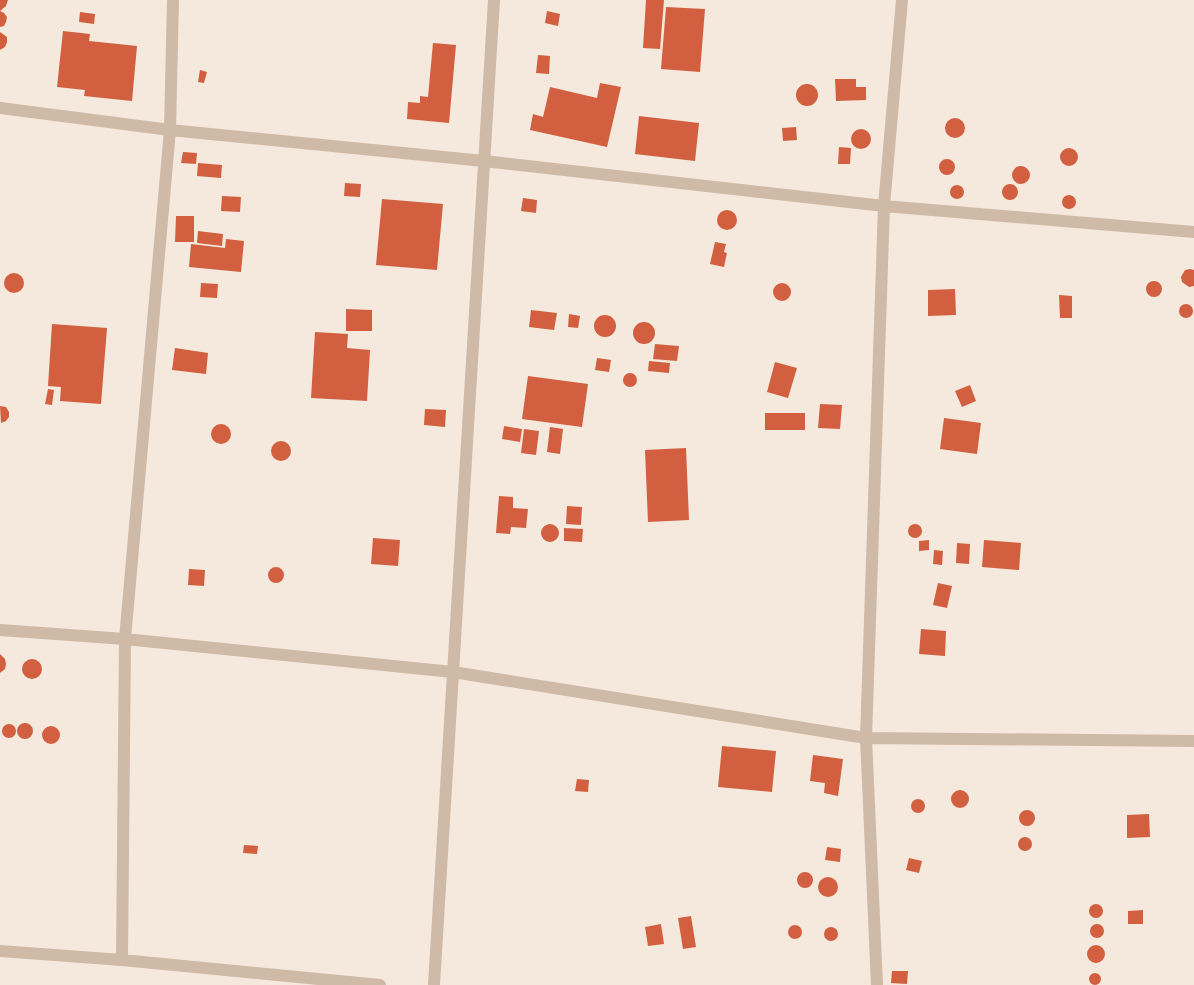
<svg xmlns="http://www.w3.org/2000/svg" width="1194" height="985" font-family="'Noto Sans',sans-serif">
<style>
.building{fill:#d25f3f}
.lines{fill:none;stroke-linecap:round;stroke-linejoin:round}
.street{stroke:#cfb9a7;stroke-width:12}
</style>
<rect width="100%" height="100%" fill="#f5e9dd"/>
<path class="building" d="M 0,0 L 8,0 L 6,6 L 0,11 Z
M 646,0 L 664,0 L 660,49 L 643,48 Z
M 666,7 L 705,9 L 700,72 L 661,69 Z
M 0,11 L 4,13 L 7,17 L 6,22 L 4,26 L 0,27 Z
M 547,11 L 560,14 L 558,26 L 545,23 Z
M 80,12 L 95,14 L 94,24 L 79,22 Z
M 63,31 L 90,34 L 89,41 L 137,46 L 132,101 L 84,96 L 85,90 L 57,87 Z
M 0,32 L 7,37 L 7,42 L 5,47 L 0,50 Z
M 433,43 L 456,45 L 449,123 L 407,119 L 408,102 L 420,103 L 420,96 L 428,97 Z
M 538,55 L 550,56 L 549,74 L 536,73 Z
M 200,70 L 207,72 L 204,83 L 198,82 Z
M 835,79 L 856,79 L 856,87 L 866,87 L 866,100 L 836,101 Z
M 600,83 L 621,87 L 607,147 L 530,130 L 533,114 L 543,117 L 550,87 L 597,98 Z
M796 95a11 11 0 1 1 22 0a11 11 0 1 1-22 0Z
M 639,116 L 699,123 L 695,161 L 635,154 Z
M945 128a10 10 0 1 1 20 0a10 10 0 1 1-20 0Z
M 796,127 L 797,140 L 783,141 L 782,128 Z
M851 139a10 10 0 1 1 20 0a10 10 0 1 1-20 0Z
M 839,147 L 851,148 L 850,164 L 838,164 Z
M1060 157a9 9 0 1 1 18 0a9 9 0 1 1-18 0Z
M 183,152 L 197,153 L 196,164 L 181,163 Z
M939 167a8 8 0 1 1 16 0a8 8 0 1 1-16 0Z
M 198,163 L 222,165 L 221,178 L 197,176 Z
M1012 175a9 9 0 1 1 18 0a9 9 0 1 1-18 0Z
M 345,183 L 361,184 L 360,197 L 344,196 Z
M1002 192a8 8 0 1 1 16 0a8 8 0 1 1-16 0Z
M950 192a7 7 0 1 1 14 0a7 7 0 1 1-14 0Z
M1062 202a7 7 0 1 1 14 0a7 7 0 1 1-14 0Z
M 222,196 L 241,197 L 240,212 L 221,211 Z
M 523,198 L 537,200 L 536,213 L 521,211 Z
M 382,199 L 443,204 L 437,270 L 376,265 Z
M717 220a10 10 0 1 1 20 0a10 10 0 1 1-20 0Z
M 176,216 L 194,216 L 194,242 L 175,242 Z
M 198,231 L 223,234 L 222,246 L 197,243 Z
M 226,239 L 244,241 L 241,272 L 189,267 L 191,244 L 225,248 Z
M 715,242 L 726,244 L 724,252 L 727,253 L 724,267 L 710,264 Z
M 1190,269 L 1194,270 L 1194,286 L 1189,287 L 1182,282 L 1181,277 L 1185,270 Z
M4 283a10 10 0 1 1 20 0a10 10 0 1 1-20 0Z
M1146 289a8 8 0 1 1 16 0a8 8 0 1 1-16 0Z
M 201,283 L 218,284 L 217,298 L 200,297 Z
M773 292a9 9 0 1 1 18 0a9 9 0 1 1-18 0Z
M 955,289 L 956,315 L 928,316 L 928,290 Z
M 1059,295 L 1072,296 L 1072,318 L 1060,318 Z
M1179 311a7 7 0 1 1 14 0a7 7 0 1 1-14 0Z
M 346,309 L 372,310 L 372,331 L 346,331 Z
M 531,310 L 557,313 L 554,330 L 529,327 Z
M 569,314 L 580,316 L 578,328 L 568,327 Z
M594 326a11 11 0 1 1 22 0a11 11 0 1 1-22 0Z
M633 333a11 11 0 1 1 22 0a11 11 0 1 1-22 0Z
M 52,324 L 107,328 L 101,404 L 60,401 L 61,387 L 48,386 Z
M 315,332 L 348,334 L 347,348 L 370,350 L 367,401 L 311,398 Z
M 655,344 L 679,346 L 677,361 L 653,359 Z
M 175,348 L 208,353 L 206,374 L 172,370 Z
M 597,358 L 611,360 L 609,372 L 595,370 Z
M 649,361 L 670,363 L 669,373 L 648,371 Z
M 775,362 L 797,368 L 788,398 L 767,392 Z
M623 380a7 7 0 1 1 14 0a7 7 0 1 1-14 0Z
M 528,376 L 588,384 L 582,427 L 522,419 Z
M 970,385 L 976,401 L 962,407 L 955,391 Z
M 48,389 L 54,390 L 52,405 L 45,404 Z
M 820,404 L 842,405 L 840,429 L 818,428 Z
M 0,406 L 6,407 L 9,412 L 9,417 L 6,421 L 1,423 Z
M 425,409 L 446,410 L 445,427 L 424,425 Z
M 765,413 L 805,413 L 805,430 L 765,430 Z
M 944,418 L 981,423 L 977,454 L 940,449 Z
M211 434a10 10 0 1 1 20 0a10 10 0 1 1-20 0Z
M 504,426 L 522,429 L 520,442 L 502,439 Z
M 550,427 L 563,429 L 560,454 L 547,452 Z
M 524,429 L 539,431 L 536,455 L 521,453 Z
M271 451a10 10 0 1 1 20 0a10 10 0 1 1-20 0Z
M 686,448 L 689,520 L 648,522 L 645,450 Z
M 499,496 L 513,497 L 513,508 L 528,509 L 526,528 L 511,527 L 510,534 L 496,533 Z
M 567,506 L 582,507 L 581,525 L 566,524 Z
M908 531a7 7 0 1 1 14 0a7 7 0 1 1-14 0Z
M541 533a9 9 0 1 1 18 0a9 9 0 1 1-18 0Z
M 564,528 L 583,529 L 582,542 L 564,541 Z
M 373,538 L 400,540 L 398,566 L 371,564 Z
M 929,540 L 929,550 L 919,551 L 919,541 Z
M 984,540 L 1021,543 L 1019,570 L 982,567 Z
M 957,543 L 970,544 L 969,564 L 956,563 Z
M 934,550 L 943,551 L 942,565 L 933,564 Z
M268 575a8 8 0 1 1 16 0a8 8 0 1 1-16 0Z
M 189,569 L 205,570 L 204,586 L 188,585 Z
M 938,583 L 952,586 L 947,608 L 933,605 Z
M 921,629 L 946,631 L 945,656 L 919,654 Z
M 0,654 L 5,659 L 6,664 L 5,669 L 0,673 Z
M22 669a10 10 0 1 1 20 0a10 10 0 1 1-20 0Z
M17 731a8 8 0 1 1 16 0a8 8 0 1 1-16 0Z
M2 731a7 7 0 1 1 14 0a7 7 0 1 1-14 0Z
M42 735a9 9 0 1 1 18 0a9 9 0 1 1-18 0Z
M 722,746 L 776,751 L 772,792 L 718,787 Z
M 813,755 L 843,759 L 838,796 L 824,793 L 825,783 L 810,781 Z
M 577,779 L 589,780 L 588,792 L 575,791 Z
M951 799a9 9 0 1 1 18 0a9 9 0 1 1-18 0Z
M911 806a7 7 0 1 1 14 0a7 7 0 1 1-14 0Z
M1019 818a8 8 0 1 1 16 0a8 8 0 1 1-16 0Z
M 1149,814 L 1150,837 L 1127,838 L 1127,815 Z
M1018 844a7 7 0 1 1 14 0a7 7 0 1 1-14 0Z
M 244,845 L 258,846 L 257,854 L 243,853 Z
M 827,847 L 841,849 L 840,862 L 825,860 Z
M 909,858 L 922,861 L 919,873 L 906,870 Z
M797 880a8 8 0 1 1 16 0a8 8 0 1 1-16 0Z
M818 887a10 10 0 1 1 20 0a10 10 0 1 1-20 0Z
M1089 911a7 7 0 1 1 14 0a7 7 0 1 1-14 0Z
M 1143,910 L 1143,924 L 1128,924 L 1128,911 Z
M 691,916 L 696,947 L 683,949 L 678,918 Z
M 661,924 L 664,944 L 648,946 L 645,927 Z
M1090 931a7 7 0 1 1 14 0a7 7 0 1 1-14 0Z
M788 932a7 7 0 1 1 14 0a7 7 0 1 1-14 0Z
M824 934a7 7 0 1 1 14 0a7 7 0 1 1-14 0Z
M1087 954a9 9 0 1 1 18 0a9 9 0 1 1-18 0Z
M 892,971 L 908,971 L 907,984 L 891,983 Z
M1089 979a6 6 0 1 1 12 0a6 6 0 1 1-12 0Z"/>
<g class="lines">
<path class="street" d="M 0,108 L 170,130 L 484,161 L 884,206 L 1194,232
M 0,630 L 125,639 L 453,672 L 866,738 L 1194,741
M 0,951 L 122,960 L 380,985
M 122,960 L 125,639 L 170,130 L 173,0
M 434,985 L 494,0
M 877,985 L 866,738 L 884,206 L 902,0"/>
</g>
</svg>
